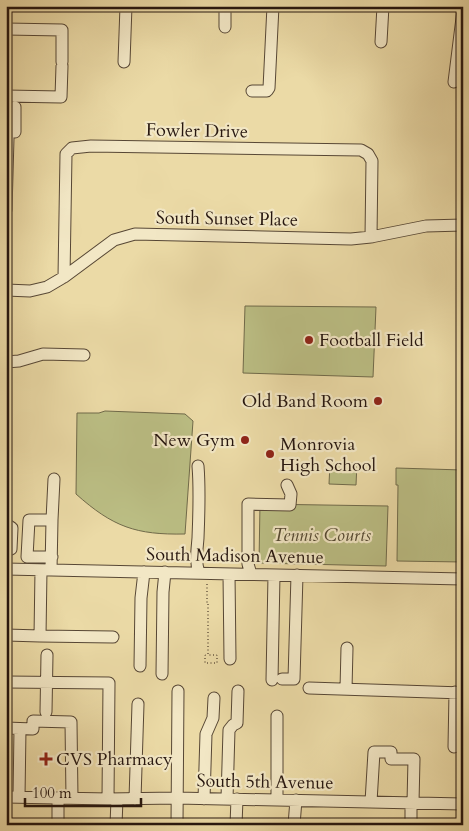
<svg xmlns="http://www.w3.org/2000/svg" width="469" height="831" font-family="Cardo,serif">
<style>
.green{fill:#bbbe84;stroke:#706a4a}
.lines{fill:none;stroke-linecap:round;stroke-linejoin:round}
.minor-casing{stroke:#574735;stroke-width:13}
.path{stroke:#26160f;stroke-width:1;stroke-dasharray:1 2.5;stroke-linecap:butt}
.minor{stroke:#f2e7c5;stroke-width:11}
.poi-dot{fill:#8f2418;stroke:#f2e7c5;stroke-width:2}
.labels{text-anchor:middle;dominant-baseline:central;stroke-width:4.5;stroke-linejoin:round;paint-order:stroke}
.street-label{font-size:18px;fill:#26160f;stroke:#f2e7c5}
.poi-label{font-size:18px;fill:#26160f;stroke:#f2e7c5;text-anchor:start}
.park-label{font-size:18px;font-style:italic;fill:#534832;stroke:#f2e7c5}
</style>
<rect width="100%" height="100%" fill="#ebdaa6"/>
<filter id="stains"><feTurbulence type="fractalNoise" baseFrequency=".004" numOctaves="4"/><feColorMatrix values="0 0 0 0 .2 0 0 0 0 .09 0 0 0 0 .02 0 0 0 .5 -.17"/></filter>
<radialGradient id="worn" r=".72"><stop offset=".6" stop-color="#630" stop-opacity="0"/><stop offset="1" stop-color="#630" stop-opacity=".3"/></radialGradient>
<path class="green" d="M 245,306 L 376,307 L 373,377 L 243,373 Z
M 105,411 L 185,414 L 193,421 L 185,534 C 136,535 113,527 76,494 L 77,413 L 99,413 Z
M 330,463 L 357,463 L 356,485 L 329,484 Z
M 396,468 L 463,470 L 463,562 L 397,561 L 398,485 L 396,485 Z
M 260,504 L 388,506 L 386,566 L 259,563 Z"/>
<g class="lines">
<g class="minor-casing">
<path id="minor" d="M 225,27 L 225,6
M 6,29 L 62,30 L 62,62
M 381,42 L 383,6
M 124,62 L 126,6
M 454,82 L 463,10
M 252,91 L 267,91 L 269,88 L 273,6
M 6,96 L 61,97 L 62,66
M 6,132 L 15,132 L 15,107
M 6,138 L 8,138 L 6,210
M 64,277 L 66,154 L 72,148 L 91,146 L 361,150 L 368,154 L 372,161 L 371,237
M 6,290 L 30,291 L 47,287 L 64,277 L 114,240 L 135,234 L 351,239 L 371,237 L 426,226 L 463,225
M 6,362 L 19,361 L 43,354 L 84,355
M 198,466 C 200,490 199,514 198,538 C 197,551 195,561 199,573
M 52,520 L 54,479
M 6,524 L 12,528 L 11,549 L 6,551
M 6,569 L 463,579
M 51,570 L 52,520 L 29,520 L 27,557 L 52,557
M 229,574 L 230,659
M 251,574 L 248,564 L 248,504 L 290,505 L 291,494 L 287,485
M 6,635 L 40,636 L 41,570
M 40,636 L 113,637
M 140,666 L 141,598 L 144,572
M 162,674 L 163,592 L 165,572
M 282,679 L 294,679 L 297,575
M 272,680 L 274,575
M 6,682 L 109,683 L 108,799
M 309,688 L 463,693
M 346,689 L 347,648
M 46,712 L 47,655
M 6,728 L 33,729 L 33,721 L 71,722 L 72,798
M 454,747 L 455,692
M 6,797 L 108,799 L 177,798 L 463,804
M 19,797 L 20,729
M 135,799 L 138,704
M 204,799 L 206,734 L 213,718 L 214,698
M 227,799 L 229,730 L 233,725 L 237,723 L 238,691
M 277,800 L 277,716
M 371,802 L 374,752 L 391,752 L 391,759 L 414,759 L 413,803
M 58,825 L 58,798
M 116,825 L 117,799
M 177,825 L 178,691
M 236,825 L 237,799
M 294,825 L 296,800
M 411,825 L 411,803"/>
</g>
<path class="path" d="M 207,584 L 207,604 L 208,604 L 208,655 L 217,655 L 217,663 L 205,663 L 205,655 L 208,655"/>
<use href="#minor" class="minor"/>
</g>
<g class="poi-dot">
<circle cx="309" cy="340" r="5"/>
<circle cx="378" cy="401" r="5"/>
<circle cx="245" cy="440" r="5"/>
<circle cx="270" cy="454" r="5"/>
<path d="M43.5 751.5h5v5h5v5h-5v5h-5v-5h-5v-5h5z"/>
</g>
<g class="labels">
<g class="street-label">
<text transform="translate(197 131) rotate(1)">Fowler Drive</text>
<text transform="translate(227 219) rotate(1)">South Sunset Place</text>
<text transform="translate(235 556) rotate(1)">South Madison Avenue</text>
<text transform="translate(265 782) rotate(1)">South 5th Avenue</text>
</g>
<g class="poi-label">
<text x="319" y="340">Football Field</text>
<text x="368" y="401" text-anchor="end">Old Band Room</text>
<text x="235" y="440" text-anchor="end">New Gym</text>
<text x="280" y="444">Monrovia<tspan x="280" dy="21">High School</tspan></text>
<text x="56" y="759">CVS Pharmacy</text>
</g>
<g class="park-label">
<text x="322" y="535">Tennis Courts</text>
</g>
</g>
<rect width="469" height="831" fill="none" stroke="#ebdaa6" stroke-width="25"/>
<rect x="8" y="8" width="454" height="816" fill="none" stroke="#26160f" stroke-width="2.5"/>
<rect x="12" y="12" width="444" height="806" fill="none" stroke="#26160f"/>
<path d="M25 798v8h116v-8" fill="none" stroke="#26160f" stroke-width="2.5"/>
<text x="32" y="798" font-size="15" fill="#26160f" stroke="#f2e7c5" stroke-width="4" paint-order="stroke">100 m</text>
<rect width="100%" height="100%" filter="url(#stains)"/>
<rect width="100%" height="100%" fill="url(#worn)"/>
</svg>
